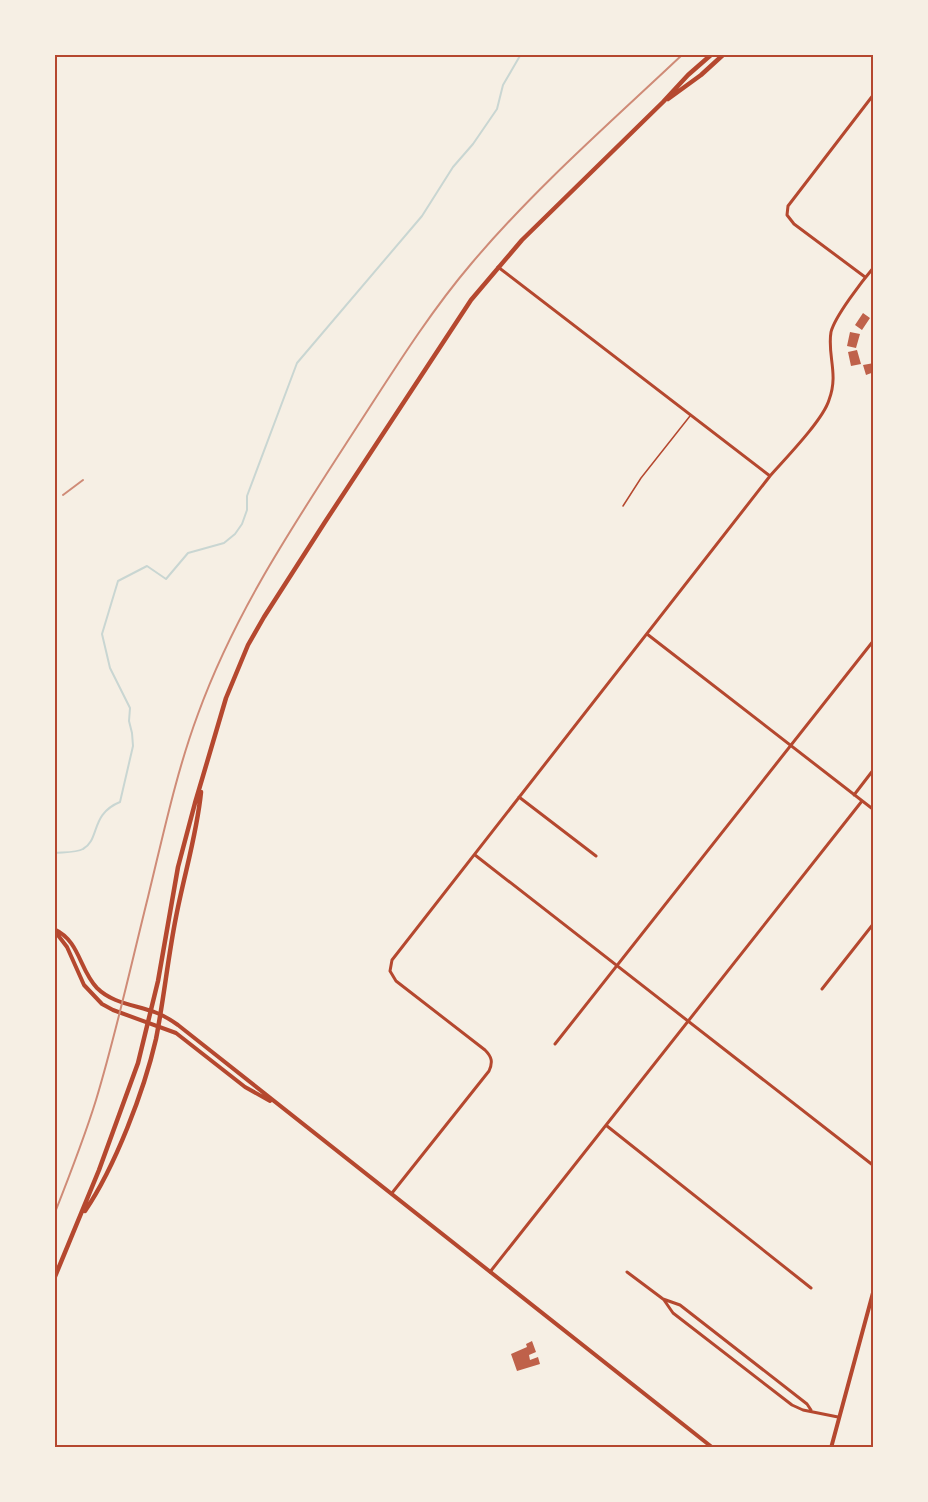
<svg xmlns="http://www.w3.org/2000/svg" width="928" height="1502" font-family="Quicksand,sans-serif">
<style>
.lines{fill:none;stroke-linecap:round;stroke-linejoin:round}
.stream{stroke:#c9d6d2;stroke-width:2}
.building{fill:#bf614a}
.service{stroke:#b5482f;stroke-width:1.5}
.minor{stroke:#b5482f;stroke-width:3}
.tertiary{stroke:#b5482f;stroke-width:4}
.secondary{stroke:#b5482f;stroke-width:4}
.primary{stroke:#b5482f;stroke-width:4.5}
.rail{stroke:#cf8b77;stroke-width:2}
.neatline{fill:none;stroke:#b5482f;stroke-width:2}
</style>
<rect width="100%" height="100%" fill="#f6efe4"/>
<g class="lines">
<path class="stream" d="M 54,853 C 62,852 76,853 83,849 C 100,840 90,814 120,802 L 133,746 L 132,733 L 129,721 L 130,708 L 110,668 L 102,634 L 118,581 L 147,566 L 166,579 L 188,553 L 224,543 L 235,534 L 242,524 L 247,510 L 247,496 L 297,363 L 422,216 L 453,167 L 473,144 L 497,109 L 503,85 L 521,54"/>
</g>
<path class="building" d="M 863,313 L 870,318 L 862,330 L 855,325 Z
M 850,332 L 860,334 L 856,348 L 847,346 Z
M 857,350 L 861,364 L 851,366 L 848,352 Z
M 874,363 L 874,372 L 866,375 L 863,365 Z
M 532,1341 L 536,1352 L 529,1355 L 530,1360 L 538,1357 L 540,1364 L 517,1371 L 511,1354 L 527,1347 L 526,1344 Z"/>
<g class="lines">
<path class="service" d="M 623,506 L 641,478 L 690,416"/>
<path class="minor" d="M 498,267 L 770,476
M 865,277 L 794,224 L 787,215 L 788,206 L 874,94
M 647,634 L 874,810
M 854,795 L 874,769
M 519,797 L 596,856
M 475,855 L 874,1166
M 822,989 L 874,923
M 555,1044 L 874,640
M 607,1126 L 811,1288
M 392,1193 L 489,1071 C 493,1062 492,1057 485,1050 L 396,981 L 390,971 L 392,960 L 770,476 C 785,459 823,420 829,400 C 839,374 827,355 831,332 C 835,316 863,280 874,267
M 490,1272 L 862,801
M 627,1272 L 663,1299 L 680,1305 L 807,1404 L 811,1410
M 664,1300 L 673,1313 L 792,1405 L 803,1410 L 838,1417"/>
<path class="tertiary" d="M 54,929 C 80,941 79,969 97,988 C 113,1004 137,1005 157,1013 C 165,1016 171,1020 178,1025 L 713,1448
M 54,930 L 67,947 L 84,985 L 102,1004 L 113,1010 L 176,1033 L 245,1087 L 270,1101"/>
<path class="secondary" d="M 831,1448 L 874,1289"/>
<path class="primary" d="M 668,99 L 701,75 L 724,54
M 85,1211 C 115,1167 144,1091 156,1039 C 164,998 168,957 176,917 C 184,875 197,834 201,792
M 54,1279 L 99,1170 L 138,1063 L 158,981 L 178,867 L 195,803 L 226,698 L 248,645 L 264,617 L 325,522 L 471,300 L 522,240 L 663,102 L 688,75 L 712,54"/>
<path class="rail" d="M 63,495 L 83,480
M 54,1215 C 69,1177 84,1139 96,1100 C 116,1034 131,965 148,897 C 163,836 176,773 198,714 C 235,612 293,526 351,436 C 389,378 426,317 471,264 C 535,188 611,122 683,54"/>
</g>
<rect width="928" height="1502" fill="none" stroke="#f6efe4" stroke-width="111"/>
<rect x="56" y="56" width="816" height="1390" class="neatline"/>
</svg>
